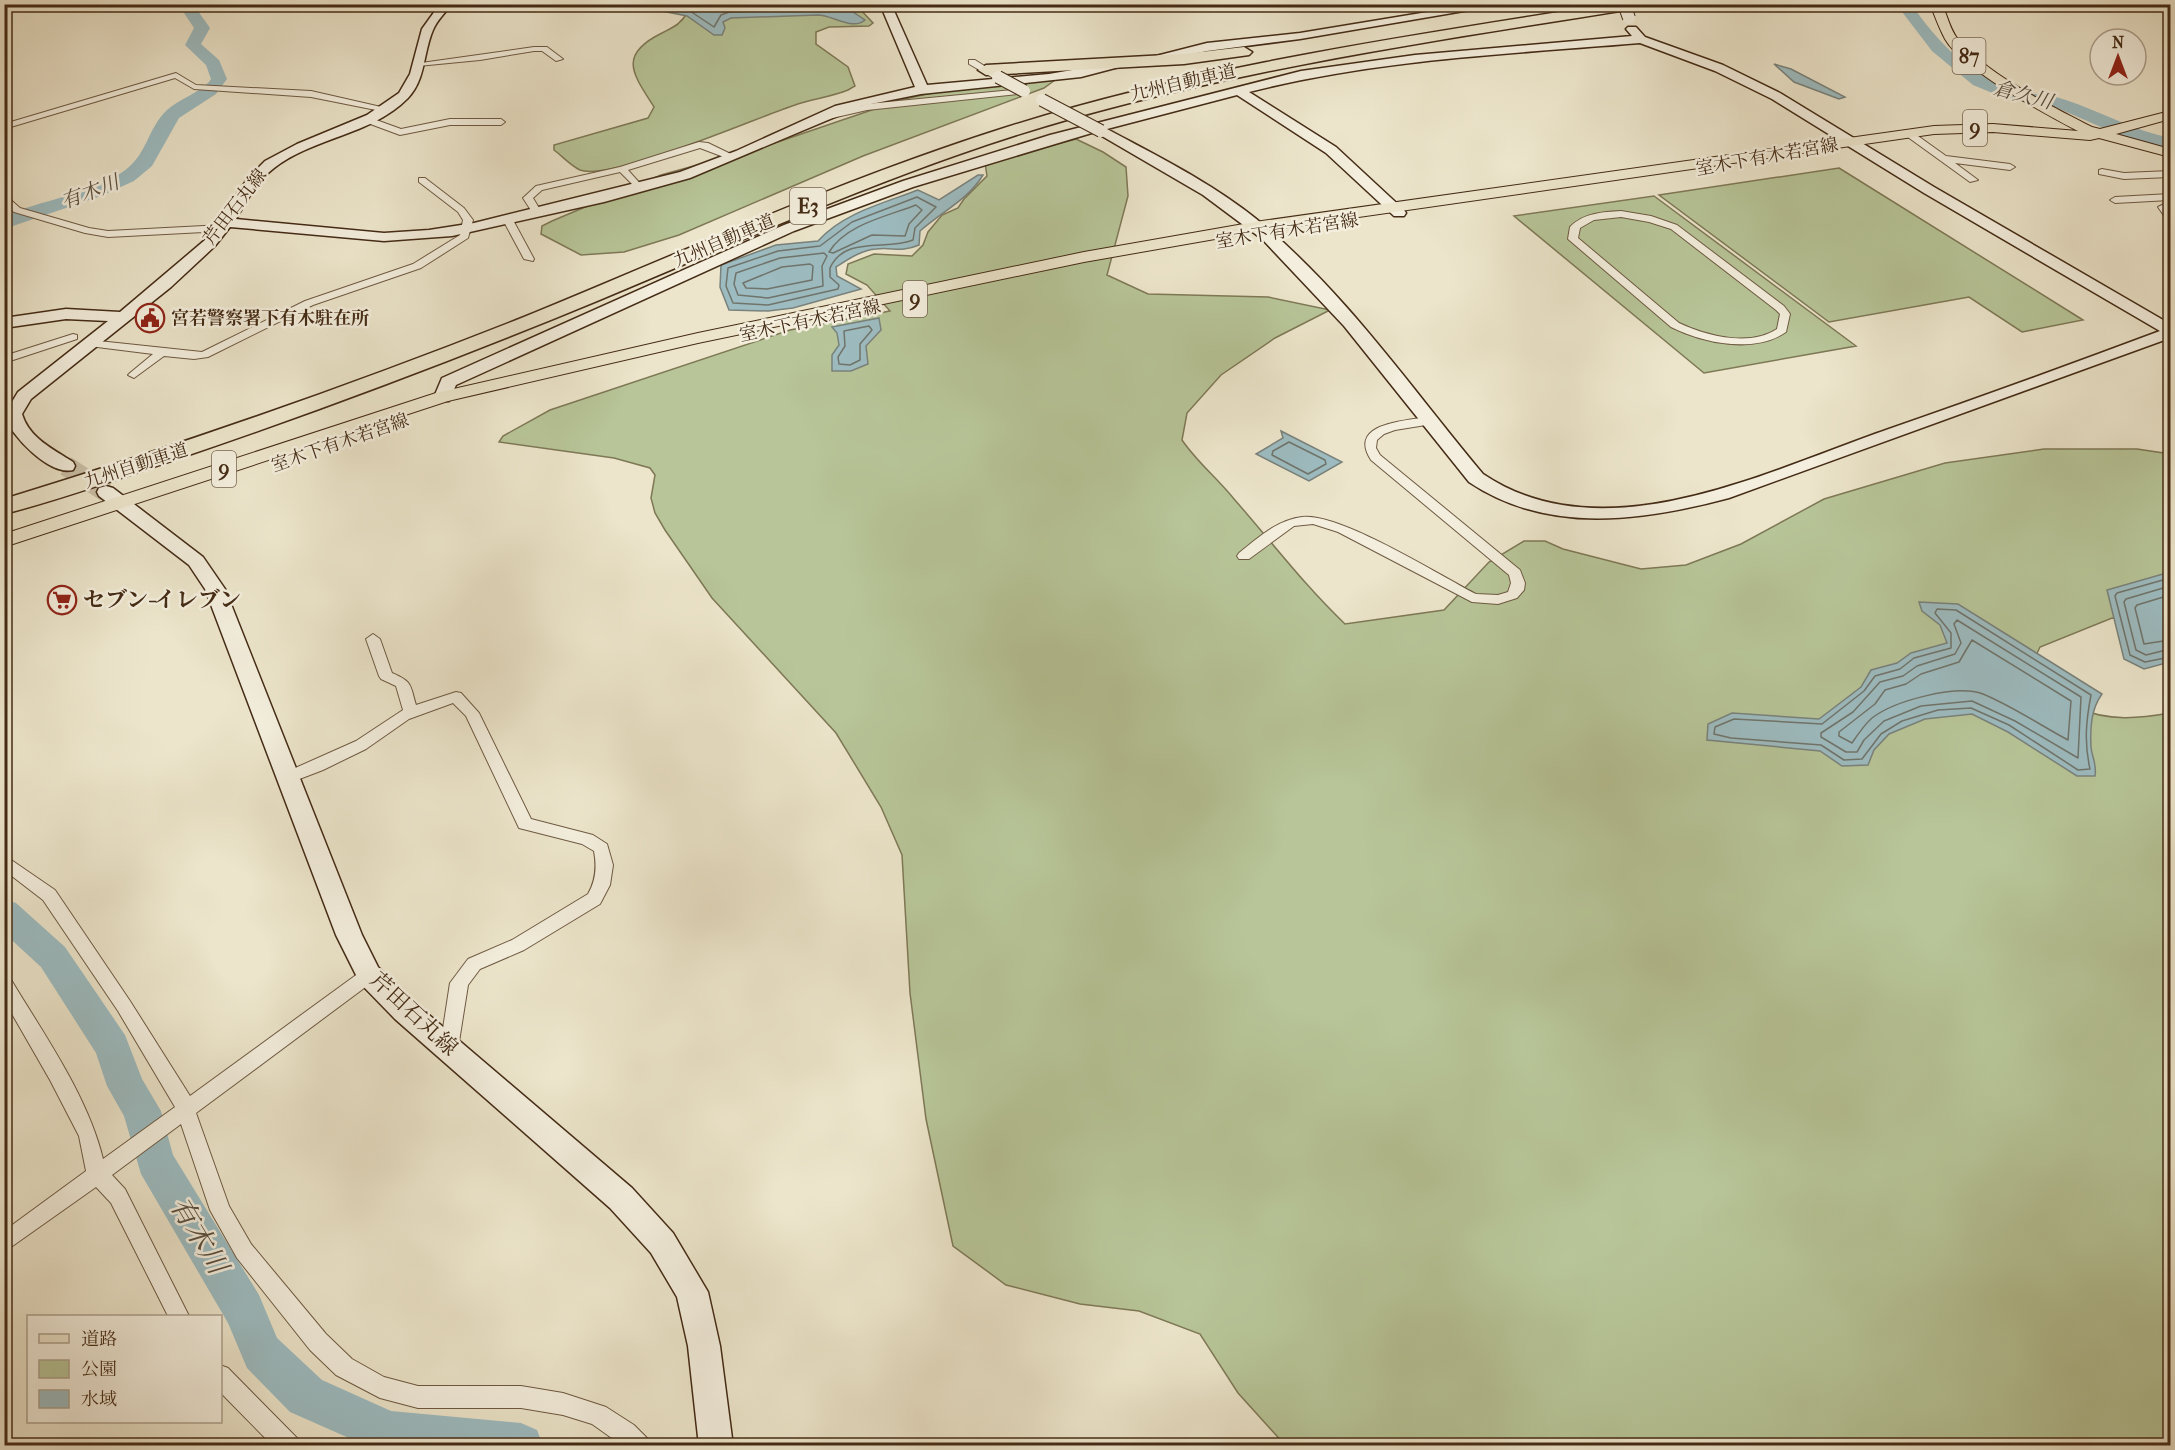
<svg xmlns="http://www.w3.org/2000/svg" width="2175" height="1450" font-family="'IM FELL French Canon','Noto Serif JP',serif">
<style>
.green{fill:#b7c598;stroke:#7e7856;stroke-width:1.5}
.water{fill:#9dbcc1;stroke:#79827c;stroke-width:1.5}
.lines{fill:none;stroke-linecap:round;stroke-linejoin:round}
.shore{stroke:#70746b;stroke-width:1.5}
.river{fill:#9dbcc1;fill-rule:evenodd}
.secondary-tunnel{stroke:#cac0a7;stroke-width:20;stroke-dasharray:20 10;stroke-linecap:butt}
.street-casing{stroke:#6e5a42;stroke-width:2}
.secondary-casing{stroke:#442b15;stroke-width:3}
.primary-casing{stroke:#442b15;stroke-width:2}
.highway-casing{stroke:#442b15;stroke-width:3}
.street{fill:#f3eedd;fill-rule:evenodd}
.secondary{fill:#f3eedd;fill-rule:evenodd}
.primary{fill:#ece5cb;fill-rule:evenodd}
.highway{fill:#ece5cb;fill-rule:evenodd}
.secondary-bridge-casing{stroke:#442b15;stroke-width:14;stroke-linecap:butt}
.secondary-bridge{stroke:#f3eedd;stroke-width:12}
.labels{text-anchor:middle;dominant-baseline:central;stroke-width:5;stroke-linejoin:round;paint-order:stroke}
.far-street-label{font-size:18px;fill:#442b15;stroke:#f3eedd}
.far-poi-label{font-size:18px;font-weight:bold;fill:#442b15;stroke:#f3eedd;text-anchor:start}
.far-water-label{font-size:20px;font-style:italic;fill:#5a4f40;stroke:#f3eedd}
.shield{fill:#f3eedd;stroke:#786651;stroke-width:1.5}
.shield-label{font-size:21px;font-weight:bold;fill:#442b15}
.poi-label{font-size:22px;font-weight:bold;fill:#442b15;stroke:#f3eedd;text-anchor:start}
.street-label{font-size:22px;fill:#442b15;stroke:#f3eedd}
.near-water-label{font-size:28px;font-style:italic;fill:#5a4f40;stroke:#f3eedd}
</style>
<rect width="100%" height="100%" fill="#ece5cb"/>
<filter id="stains"><feTurbulence type="fractalNoise" baseFrequency=".00333" numOctaves="4"/><feColorMatrix values="0 0 0 0 .2 0 0 0 0 .09 0 0 0 0 .02 0 0 0 .5 -.17"/></filter>
<radialGradient id="worn" r=".72"><stop offset=".6" stop-color="#630" stop-opacity="0"/><stop offset="1" stop-color="#630" stop-opacity=".3"/></radialGradient>
<path class="green" d="M 591,5 L 856,5 L 873,23 L 869,26 L 829,27 L 816,32 L 816,44 L 848,67 L 855,86 L 848,90 C 831,97 812,99 795,105 C 758,117 610,182 580,170 C 571,166 562,156 554,150 L 554,145 L 648,118 L 654,107 C 633,74 617,55 662,33 C 673,27 680,25 687,13 C 665,4 601,16 591,5 Z
M 1055,80 L 1044,88 L 863,156 L 679,235 L 624,252 L 581,255 L 541,234 L 542,226 L 552,221 L 661,175 L 763,147 L 904,99 L 960,87 Z
M 1076,139 L 1103,152 L 1126,167 L 1128,196 L 1107,275 L 1148,294 L 1268,297 L 1330,310 L 1275,338 L 1221,375 L 1187,413 L 1182,440 C 1197,462 1217,478 1234,499 C 1271,541 1304,585 1345,624 L 1444,610 L 1489,562 L 1524,541 L 1545,541 L 1563,549 L 1641,569 L 1686,565 L 1741,544 L 1824,499 L 1945,463 L 2044,449 L 2137,449 L 2170,454 L 2170,628 L 2112,618 L 2040,647 L 2032,664 C 2045,676 2065,701 2079,708 C 2107,722 2142,718 2170,713 L 2170,1445 L 1285,1445 L 1238,1393 L 1200,1334 L 1139,1311 L 1080,1304 L 1006,1285 L 953,1246 L 926,1119 L 910,993 L 902,855 L 881,807 L 836,733 L 712,598 L 665,530 L 655,513 L 651,498 L 655,475 L 650,468 L 614,458 L 499,442 L 503,436 L 550,410 L 790,330 L 890,311 L 867,285 L 846,274 L 848,264 L 874,254 L 912,256 L 923,245 L 928,232 L 942,215 L 958,208 L 964,199 L 987,176 L 985,163 Z
M 1839,168 L 2083,320 L 2022,332 L 1969,297 L 1829,322 L 1659,195 Z
M 1654,196 L 1856,346 L 1704,373 L 1514,216 Z"/>
<path class="water" d="M 674,4 L 839,7 L 847,8 L 865,20 C 853,31 832,15 818,15 L 731,18 L 723,22 L 725,28 L 722,35 L 714,35 L 687,16 L 657,10 Z
M 1774,64 L 1791,69 L 1845,97 L 1839,99 L 1794,82 Z
M 978,175 L 983,175 C 968,200 941,212 920,231 L 919,245 C 900,253 894,247 876,249 C 861,250 847,260 836,267 L 837,276 L 861,289 L 793,308 L 768,311 L 729,310 L 720,287 L 721,265 L 776,245 L 818,241 C 843,213 884,203 918,190 L 939,200 Z
M 879,318 L 881,330 L 866,346 L 868,364 L 851,371 L 832,371 L 832,355 L 839,345 L 837,333 L 832,327 Z
M 1281,431 L 1342,462 L 1309,481 L 1256,454 L 1283,438 Z
M 2170,572 L 2170,662 L 2144,669 L 2124,659 L 2107,590 Z
M 1919,602 L 1958,604 L 2102,694 C 2091,709 2090,728 2091,747 C 2092,758 2097,764 2095,776 L 2077,776 L 2008,732 L 1972,714 L 1925,719 L 1889,734 L 1874,750 L 1868,765 L 1842,766 L 1820,751 L 1707,740 L 1708,724 L 1732,713 L 1819,719 L 1861,687 L 1871,670 L 1897,663 L 1911,653 L 1947,643 L 1940,625 L 1922,611 Z"/>
<g class="lines">
<path class="shore" d="M 672,4 L 674,8 L 690,11 L 714,27 L 721,15 L 729,12 L 819,9 L 821,4
M 917,197 L 936,207 L 915,228 L 913,240 C 887,251 845,235 830,268 L 830,277 L 839,285 L 838,289 L 768,305 L 733,303 L 726,286 L 728,268 L 778,251 L 820,246 L 852,222 Z
M 916,205 L 922,210 L 909,224 L 905,236 L 872,235 L 833,253 L 829,252 C 846,224 888,216 916,205 Z
M 824,253 L 827,256 L 822,266 L 823,286 L 768,298 L 738,295 L 734,284 L 736,273 L 780,258 Z
M 810,264 L 813,266 L 812,280 L 767,289 L 746,288 L 743,283 L 782,267 Z
M 869,326 L 872,330 L 860,344 L 860,360 L 850,365 L 839,364 L 838,357 L 845,346 L 844,331 Z
M 1289,442 L 1325,460 L 1326,464 L 1308,474 L 1272,455 L 1273,451 Z
M 2170,578 L 2117,593 L 2115,596 L 2130,655 L 2145,662 L 2170,657
M 2170,586 L 2126,599 L 2124,602 L 2136,650 L 2146,655 L 2170,649
M 2170,595 L 2137,605 L 2135,608 L 2144,644 L 2170,640
M 1937,609 L 1956,610 L 2091,695 C 2086,721 2084,743 2090,769 L 2078,770 L 2009,725 L 1971,708 L 1938,710 L 1902,721 L 1881,734 L 1862,759 L 1844,760 L 1821,745 L 1731,738 L 1714,734 L 1715,727 L 1734,719 L 1822,724 L 1864,691 L 1875,676 L 1900,669 L 1914,658 L 1951,648 L 1951,633 L 1935,613 Z
M 1957,620 L 2081,697 L 2078,758 L 2015,721 L 1972,701 L 1921,706 L 1884,721 L 1864,740 L 1857,752 L 1846,752 L 1821,737 L 1821,733 L 1853,712 L 1880,682 L 1903,676 L 1917,666 L 1955,654 L 1961,643 L 1954,624 Z
M 1972,640 L 2071,701 L 2068,740 C 2040,725 2012,706 1983,694 C 1956,684 1894,701 1872,718 C 1864,725 1858,734 1852,743 L 1839,736 L 1839,732 L 1875,704 L 1885,690 L 1906,684 L 1921,674 L 1959,662 Z"/>
<path class="river" d="M 178,4 L 193,4 L 210,28 L 201,44 L 219,60 L 227,79 L 216,94 L 179,118 L 152,166 L 134,181 L 101,196 L 4,229 L 4,216 C 42,200 86,195 121,173 C 148,156 146,130 167,110 C 179,99 197,94 209,82 L 211,79 L 206,65 L 185,45 L 194,28 Z
M 1896,4 L 1911,4 C 1938,42 1970,77 2016,91 C 2033,95 2050,94 2066,100 C 2102,112 2133,130 2170,138 L 2170,148 L 2124,137 L 2055,107 L 2007,99 L 1973,85 L 1932,51 Z
M 4,899 L 16,903 L 65,947 L 125,1035 L 142,1079 L 161,1111 L 173,1155 L 259,1295 L 277,1338 L 322,1380 L 391,1411 L 521,1423 L 537,1430 L 543,1446 L 367,1446 L 290,1412 L 247,1368 L 228,1323 L 141,1174 L 124,1116 L 107,1086 L 96,1053 L 41,967 L 4,933 Z"/>
<path class="secondary-tunnel" d="M 66,466 L 106,492"/>
<g class="street-casing">
<path id="street" d="M 534,47 L 547,47 L 563,59 L 556,61 L 542,51 L 534,51 L 480,60 L 418,66 L 414,64 Z
M 969,60 L 975,60 L 1002,77 L 995,79 L 969,64 Z
M 176,73 L 196,85 L 311,91 L 390,109 L 386,112 L 311,97 L 194,89 L 175,78 L 4,129 L 4,124 Z
M 1024,89 L 1027,89 L 1027,93 L 867,110 L 828,119 L 824,116 L 867,104 Z
M 368,117 L 401,129 L 450,119 L 501,119 L 505,122 L 501,125 L 450,125 L 400,135 L 365,122 L 364,120 Z
M 1905,131 L 1911,131 L 1946,156 L 2010,164 L 2015,167 L 2010,170 L 1955,163 L 1978,180 L 1970,182 L 1905,135 Z
M 699,142 L 708,143 L 737,157 L 729,159 L 700,148 L 628,170 L 644,188 L 639,191 L 620,172 L 542,190 L 533,198 L 542,213 L 537,216 L 534,215 L 523,198 L 536,186 L 620,167 Z
M 2102,169 L 2124,173 L 2170,171 L 2170,177 L 2124,179 L 2099,174 L 2099,170 Z
M 419,178 L 425,178 L 464,208 L 473,220 L 468,238 L 421,268 L 313,305 L 208,357 L 194,359 L 164,356 L 134,378 L 128,375 L 130,373 L 153,354 L 89,346 L 84,343 L 89,340 L 202,352 L 305,301 L 413,264 L 460,235 L 463,220 L 458,212 L 419,182 Z
M 4,194 L 20,208 L 89,228 L 108,231 L 223,225 L 228,228 L 223,231 L 108,237 L 85,233 L 14,212 L 4,203 Z
M 2170,194 L 2170,200 L 2115,203 L 2110,200 L 2115,197 Z
M 2170,201 L 2170,221 L 2167,220 L 2158,207 Z
M 1621,211 L 1651,216 L 1677,225 L 1784,306 L 1790,314 L 1786,332 C 1754,354 1703,343 1671,327 L 1568,239 L 1570,227 C 1583,213 1603,212 1621,211 ZM 1621,217 L 1649,222 L 1671,229 L 1776,310 L 1780,314 L 1777,329 C 1750,347 1706,336 1679,323 L 1578,238 L 1580,228 L 1594,220 Z
M 508,217 L 513,220 L 534,259 L 533,261 L 524,259 L 503,220 Z
M 73,334 L 77,335 L 77,339 L 4,363 L 4,356 Z
M 1428,417 L 1434,421 L 1432,424 L 1395,430 L 1384,434 L 1377,440 L 1376,448 L 1380,455 L 1520,570 L 1525,583 L 1524,590 L 1517,598 L 1498,604 L 1472,602 L 1338,532 L 1313,524 L 1294,526 L 1249,559 L 1239,559 L 1237,556 L 1239,553 C 1258,538 1277,520 1302,517 C 1339,512 1439,575 1476,594 L 1498,595 L 1508,592 L 1511,583 L 1509,575 L 1371,460 C 1347,423 1405,421 1428,417 Z
M 373,634 L 380,639 L 392,673 C 413,682 410,685 416,705 L 456,692 L 461,693 L 479,713 L 531,819 L 593,835 L 607,844 L 613,865 L 610,885 L 600,904 L 524,950 L 480,969 L 468,985 L 458,1048 L 456,1054 L 449,1056 L 442,1054 L 440,1048 L 450,983 L 468,959 L 512,940 L 588,894 C 596,880 597,867 594,851 L 582,844 L 519,828 L 466,716 L 453,703 L 409,719 L 366,749 L 323,770 L 289,783 L 284,781 L 281,777 L 284,773 L 356,741 L 403,710 L 396,686 L 381,679 L 379,676 L 366,639 Z
M 4,855 L 55,890 L 130,1001 L 190,1096 L 363,970 L 369,968 L 375,970 L 378,975 L 375,980 L 196,1113 L 229,1206 L 251,1244 L 326,1334 L 352,1359 L 384,1377 L 418,1386 L 521,1386 L 563,1393 L 606,1407 L 634,1425 L 647,1438 L 650,1446 L 623,1446 L 592,1424 L 563,1415 L 521,1408 L 418,1408 L 380,1398 L 336,1375 L 310,1350 L 237,1258 L 210,1210 L 181,1124 L 112,1175 L 125,1189 L 189,1316 L 168,1316 L 111,1203 L 96,1187 L 4,1252 L 4,1231 L 86,1171 L 79,1136 L 50,1080 L 4,1000 L 4,976 L 10,978 C 43,1033 88,1096 103,1159 L 175,1107 L 118,1011 L 43,900 L 4,870 Z
M 220,1365 L 228,1368 L 297,1438 L 300,1446 L 273,1446 L 220,1392 Z"/>
</g>
<g class="secondary-casing">
<path id="secondary" d="M 440,4 L 452,4 C 445,13 437,20 433,30 C 423,53 426,79 408,98 C 372,135 314,137 274,168 C 257,181 247,200 236,219 L 384,233 L 429,230 L 474,223 L 680,172 L 736,151 L 835,106 L 915,87 L 880,4 L 891,4 L 927,85 L 1049,74 L 1113,63 L 1119,67 L 1081,77 L 921,94 L 861,106 L 690,178 L 604,202 L 452,236 L 384,241 L 230,227 L 215,246 L 171,287 L 31,399 L 22,414 C 29,438 53,449 73,462 L 75,466 L 73,470 C 50,476 11,436 4,415 L 18,392 L 108,321 L 66,319 L 4,328 L 4,318 L 66,309 L 120,312 L 205,240 L 248,178 L 265,161 L 297,144 L 367,115 L 399,93 L 410,74 L 422,29 Z
M 1476,4 L 1505,4 L 1300,39 L 1207,51 L 1158,61 L 1152,57 L 1207,43 L 1300,33 Z
M 1628,27 L 1636,27 L 1645,37 L 1723,65 L 1780,93 L 1934,187 L 2170,324 L 2170,338 L 1729,498 C 1643,521 1548,535 1469,482 L 1344,326 L 1262,239 L 1203,195 L 1095,132 L 913,187 L 794,231 L 456,385 L 449,401 L 437,401 L 434,397 L 442,378 L 784,225 L 903,181 L 1050,135 L 1301,71 L 1415,55 L 1632,36 L 1626,29 ZM 1640,43 L 1715,71 L 1772,99 L 1924,193 L 2160,331 C 2069,365 1978,398 1886,430 C 1765,472 1603,555 1483,474 C 1410,387 1344,290 1255,218 C 1210,182 1157,156 1107,129 L 1237,95 L 1326,153 L 1394,216 L 1404,216 L 1406,213 L 1404,210 L 1336,147 L 1249,92 C 1377,59 1510,54 1640,43 Z
M 106,486 L 113,488 L 203,557 L 225,589 L 362,935 L 378,967 L 415,1003 L 632,1188 L 673,1233 L 708,1292 L 720,1346 L 733,1446 L 699,1446 L 688,1346 L 677,1297 L 651,1253 L 610,1208 L 395,1019 L 360,983 L 336,935 L 205,589 L 189,565 L 99,496 L 97,492 L 99,488 Z"/>
</g>
<g class="primary-casing">
<path id="primary" d="M 1930,4 L 1942,4 C 1947,15 1950,29 1957,38 C 1986,74 2051,106 2092,127 L 2100,129 L 2170,111 L 2170,119 L 2116,134 L 2170,149 L 2170,157 L 2099,138 L 2090,140 L 1993,132 L 1934,134 L 1255,232 L 1084,262 L 698,343 L 448,401 L 4,547 L 4,534 L 436,393 L 698,333 L 1084,252 L 1255,222 L 1934,126 L 1993,124 L 2078,131 C 2045,114 1962,69 1945,39 C 1939,28 1935,16 1930,4 Z"/>
</g>
<g class="highway-casing">
<path id="highway" d="M 1609,4 L 1646,4 L 1639,8 C 1409,45 1177,77 957,155 C 835,198 717,251 597,301 C 459,358 319,411 177,459 C 120,478 63,499 4,514 L 4,499 C 180,445 353,385 524,317 C 683,252 840,180 1004,128 C 1201,65 1406,37 1609,4 Z
M 1244,47 L 1252,52 L 1249,55 L 1184,64 L 986,75 L 978,70 L 986,65 L 1184,54 Z"/>
</g>
<use href="#street" class="street"/>
<use href="#secondary" class="secondary"/>
<use href="#primary" class="primary"/>
<use href="#highway" class="highway"/>
<g class="secondary-bridge-casing">
<path id="secondary-bridge" d="M 1624,4 L 1629,18
M 998,77 L 1024,91
M 1042,100 L 1101,131"/>
</g>
<use href="#secondary-bridge" class="secondary-bridge"/>
</g>
<defs>
<g id="civic-ring" transform="scale(1.5)"><circle r="9.5" fill="#f3eedd" stroke="#8f2418" stroke-width="1.5"/><path d="M-.6-6.5H3V-4.5H.6V-3L4-1V1h2V6H-6V1h2V-1L-.6-3ZM-1.2 2.5V6h2.4V2.5Z" fill="#8f2418"/></g>
<g id="supermarket-ring" transform="scale(1.5)"><circle r="9.5" fill="#f3eedd" stroke="#8f2418" stroke-width="1.5"/><path d="M-6-5.5h2.5l.6 2H6L4.5 2H-2.5L-4.4-4H-6ZM-1.5 3.2a1.3 1.3 0 1 0 .1 0ZM3 3.2a1.3 1.3 0 1 0 .1 0Z" fill="#8f2418"/></g>
</defs>
<g fill-rule="evenodd">
<use href="#civic-ring" x="150" y="318"/>
<use href="#supermarket-ring" x="62" y="600"/>
</g>
<g class="labels">
<g class="far-street-label">
<text transform="translate(1183 83) rotate(-13)">九州自動車道</text>
<text transform="translate(1767 157) rotate(-10)">室木下有木若宮線</text>
<text transform="translate(235 207) rotate(-52)">芹田石丸線</text>
<text transform="translate(1287 231) rotate(-9)">室木下有木若宮線</text>
<text transform="translate(724 241) rotate(-23)">九州自動車道</text>
<text transform="translate(810 321) rotate(-12)">室木下有木若宮線</text>
<text transform="translate(340 443) rotate(-19)">室木下有木若宮線</text>
<text transform="translate(136 466) rotate(-18)">九州自動車道</text>
</g>
<g class="far-poi-label">
<text x="171" y="318">宮若警察署下有木駐在所</text>
</g>
<g class="far-water-label">
<text transform="translate(2023 95) rotate(15)">倉久川</text>
<text transform="translate(90 192) rotate(-21)">有木川</text>
</g>
<g class="shield">
<rect x="1952.5" y="38" width="33" height="36" rx="4.5"/>
<rect x="1963" y="110" width="24" height="36" rx="4.5"/>
<rect x="790" y="188" width="36" height="36" rx="4.5"/>
<rect x="903" y="281" width="24" height="36" rx="4.5"/>
<rect x="212" y="451" width="24" height="36" rx="4.5"/>
</g>
<g class="shield-label">
<text x="1969" y="56">87</text>
<text x="1975" y="128">9</text>
<text x="808" y="206">E3</text>
<text x="915" y="299">9</text>
<text x="224" y="469">9</text>
</g>
<g class="poi-label">
<text x="83" y="600">セブン-イレブン</text>
</g>
<g class="street-label">
<text transform="translate(414 1014) rotate(43)">芹田石丸線</text>
</g>
<g class="near-water-label">
<text transform="translate(199 1235) rotate(59)">有木川</text>
</g>
</g>
<rect width="2175" height="1450" fill="none" stroke="#ece5cb" stroke-width="24"/>
<rect x="6" y="6" width="2163" height="1438" fill="none" stroke="#442b15" stroke-width="3"/>
<rect x="12" y="12" width="2151" height="1426" fill="none" stroke="#442b15" stroke-width="1.5"/>
<rect x="27" y="1315" width="195" height="108" fill="#f3eedd" stroke="#ada08d" stroke-width="1.5"/>
<rect x="39" y="1334" width="30" height="9" fill="#ece5cb" stroke="#ada08d" stroke-width="1.5"/>
<text x="81" y="1345" font-size="18" fill="#442b15">道路</text>
<rect x="39" y="1360" width="30" height="18" fill="#b7c598" stroke="#ada08d" stroke-width="1.5"/>
<text x="81" y="1375" font-size="18" fill="#442b15">公園</text>
<rect x="39" y="1390" width="30" height="18" fill="#9dbcc1" stroke="#ada08d" stroke-width="1.5"/>
<text x="81" y="1405" font-size="18" fill="#442b15">水域</text>
<g transform="translate(2118 57)"><circle r="28" fill="#f3eedd" stroke="#ada08d" stroke-width="1.5"/>
<path d="M0-4.5L10 22L0 15L-10 22Z" fill="#8f2418"/>
<text y="-9" font-size="16" font-weight="bold" text-anchor="middle" fill="#442b15">N</text>
</g>
<rect width="100%" height="100%" filter="url(#stains)"/>
<rect width="100%" height="100%" fill="url(#worn)"/>
</svg>
